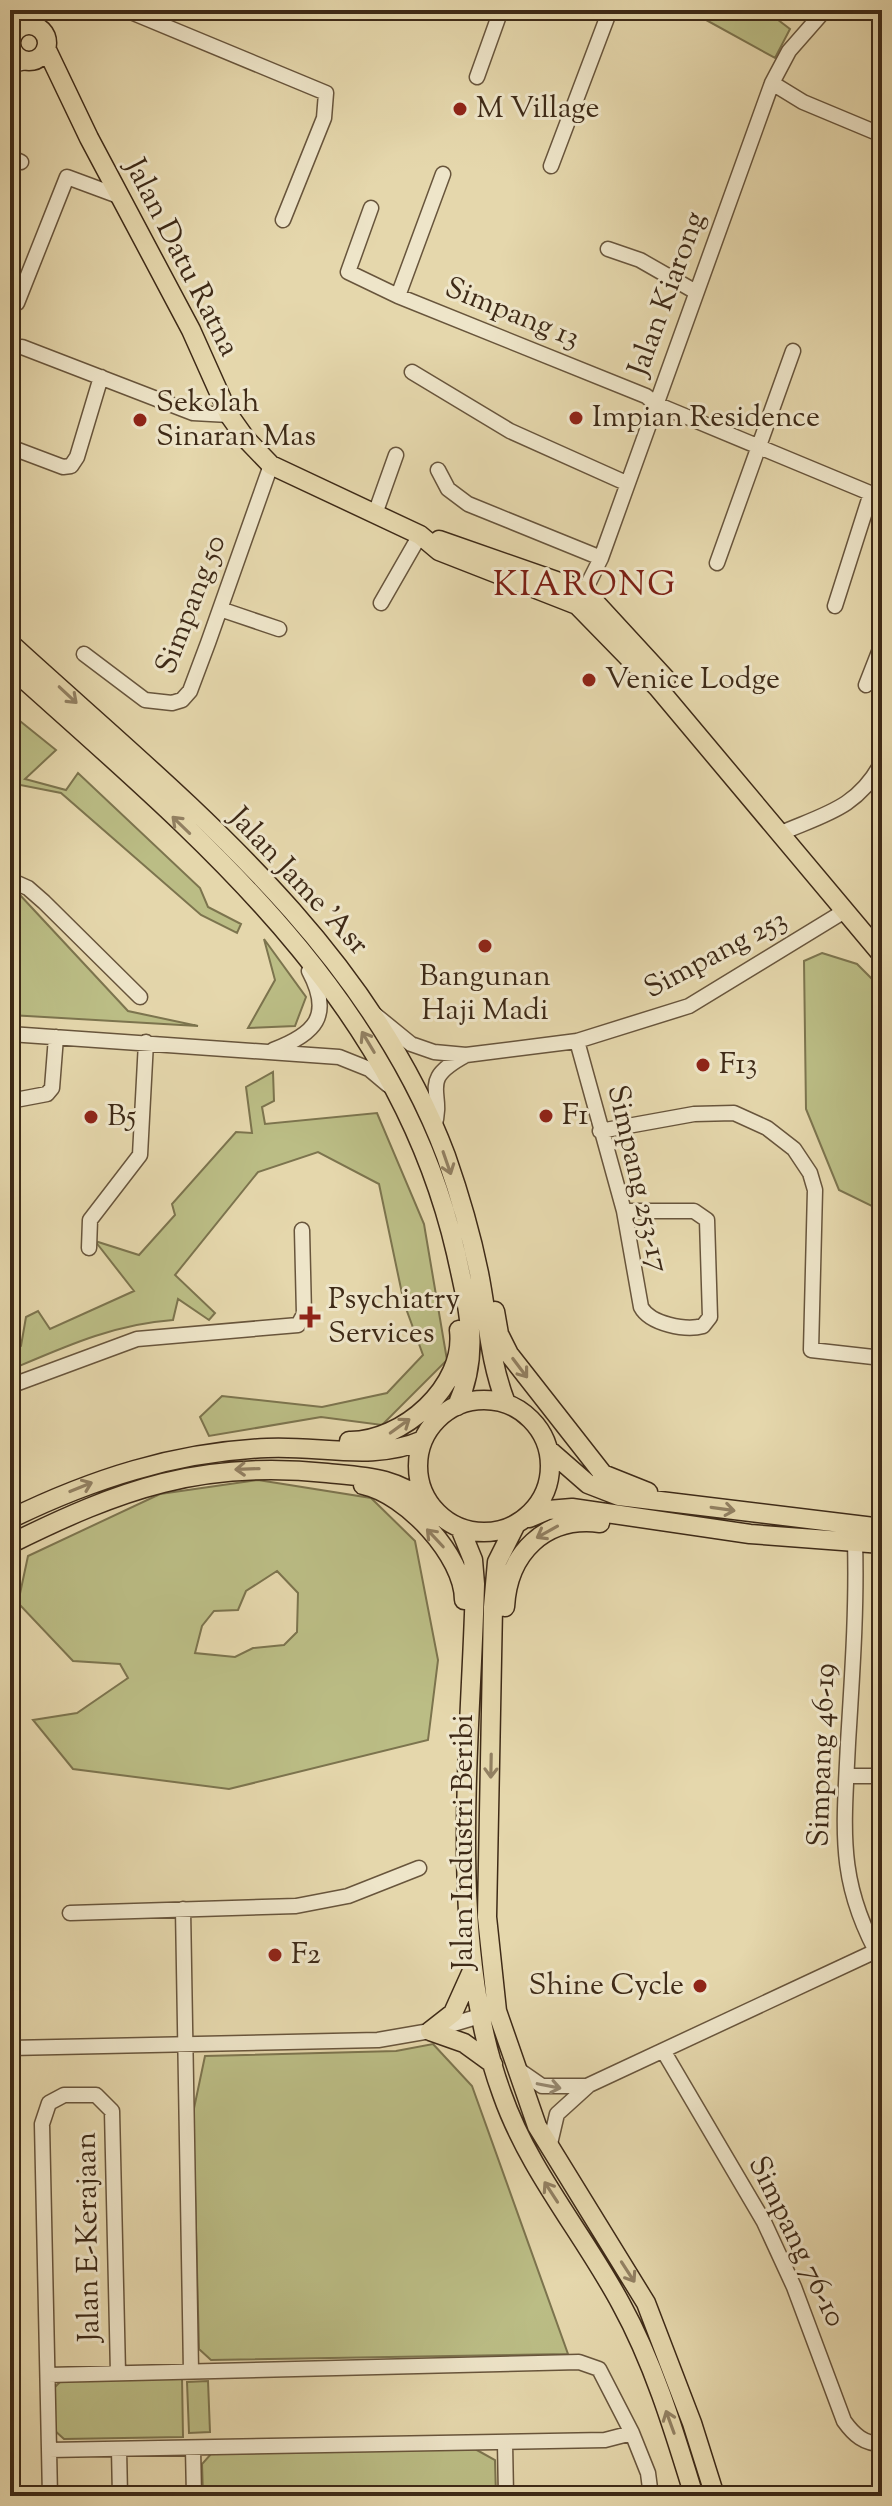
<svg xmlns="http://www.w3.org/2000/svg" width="892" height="2506" font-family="'Sorts Mill Goudy',serif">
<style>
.green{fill:#bbbd85;stroke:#7c744e;stroke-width:2;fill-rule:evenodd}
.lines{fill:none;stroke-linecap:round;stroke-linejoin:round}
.minor-casing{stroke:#68553c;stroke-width:17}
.major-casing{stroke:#3e2a17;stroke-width:21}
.minor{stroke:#eee5c9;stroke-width:14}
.major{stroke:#e5d7ac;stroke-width:18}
.oneway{stroke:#928062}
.oneway2{stroke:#968870}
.poi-dot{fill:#8f2418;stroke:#eee5c9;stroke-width:3}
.labels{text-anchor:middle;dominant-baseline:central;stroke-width:6;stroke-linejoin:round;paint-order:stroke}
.poi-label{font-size:30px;fill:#3e2a17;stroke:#eee5c9;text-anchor:start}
.street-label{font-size:30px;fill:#3e2a17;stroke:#eee5c9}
.quarter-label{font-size:34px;letter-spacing:2px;fill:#7a1f14;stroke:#eee5c9}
</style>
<rect width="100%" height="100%" fill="#e5d7ac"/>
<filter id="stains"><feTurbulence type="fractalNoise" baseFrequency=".0025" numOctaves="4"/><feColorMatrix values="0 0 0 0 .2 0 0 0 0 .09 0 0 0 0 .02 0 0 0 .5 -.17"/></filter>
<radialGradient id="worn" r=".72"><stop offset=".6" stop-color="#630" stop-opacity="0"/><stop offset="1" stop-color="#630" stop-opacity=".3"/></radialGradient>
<path class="green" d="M 688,10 L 765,10 L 790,29 L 775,58 Z
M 10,713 L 56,750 L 25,779 L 66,790 L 78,773 L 200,888 L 208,907 L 241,924 L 237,933 L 201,915 L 61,793 L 10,783 Z
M 10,894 L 20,895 L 128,1011 L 198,1026 L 10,1015 Z
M 264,939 L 306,997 L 295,1026 L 248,1028 L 275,980 Z
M 822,953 L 857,964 L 882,989 L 882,1211 L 839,1190 L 806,1109 L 804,961 Z
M 273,1072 L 274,1101 L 262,1107 L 265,1124 L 377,1113 L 424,1224 L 447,1360 L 382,1425 L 321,1417 L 209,1436 L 200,1417 L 222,1396 L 322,1407 L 387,1393 L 423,1355 L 404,1303 L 379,1184 L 318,1152 L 258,1172 L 175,1275 L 215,1313 L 209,1320 L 178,1299 L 173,1320 C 114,1324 64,1347 10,1370 L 10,1348 L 21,1346 L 26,1317 L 38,1311 L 50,1329 L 134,1291 L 95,1241 L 139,1255 L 175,1215 L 172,1204 L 236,1132 L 252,1133 L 246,1087 Z
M 258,1480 L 371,1498 L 415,1541 L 438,1660 L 428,1740 L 229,1789 L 73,1769 L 33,1720 L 77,1713 L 128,1678 L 120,1664 L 73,1661 L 18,1603 L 28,1556 L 160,1494 ZM 277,1571 L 298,1593 L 297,1632 L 284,1645 L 253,1648 L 235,1657 L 195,1653 L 202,1626 L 214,1611 L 238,1610 L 246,1591 Z
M 433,2044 L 472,2086 L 568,2354 L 211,2360 L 199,2349 L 193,2113 L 205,2056 L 396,2051 Z
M 182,2377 L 183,2437 L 64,2439 L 53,2429 L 53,2389 L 63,2379 Z
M 208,2381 L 210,2432 L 189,2433 L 187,2382 Z
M 475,2449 L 495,2460 L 496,2496 L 203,2496 L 202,2464 L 211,2454 Z"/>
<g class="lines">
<g class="minor-casing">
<path id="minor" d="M 126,10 L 326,93 L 324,118 L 283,220
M 10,43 L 10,42
M 10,66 L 29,61
M 477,77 L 501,10
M 772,83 L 803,102 L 882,135
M 10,157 L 21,162
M 551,166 L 610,10
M 371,208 L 348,272 L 398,296 L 646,396 L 656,404 L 882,498
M 608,249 L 640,260 L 696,292
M 398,296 L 443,174
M 17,303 L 67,177 L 121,197
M 22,347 L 193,413 L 229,415
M 412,372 L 510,431 L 626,483
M 10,447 L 63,467 L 71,466 L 77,457 L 101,377
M 438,470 L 448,489 L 468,504 L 601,558
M 375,514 L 396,455
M 717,563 L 793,351
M 581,598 L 601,558 L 772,83 L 789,51 L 825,10
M 381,603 L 420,535
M 835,606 L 871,493
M 220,609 L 279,629
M 84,654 L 145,700 L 172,703 L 182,700 L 190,691 L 208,643 L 271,465
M 866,685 L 882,644
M 781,833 C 825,814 857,808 881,764
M 10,880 L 28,888 L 44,902 L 140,997
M 373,1013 L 411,1044 L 434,1052 L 466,1055 L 577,1041 L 689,1006 L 843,912
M 10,1034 L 339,1057 L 369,1069 L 388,1085
M 577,1041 L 624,1211 L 641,1307 C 650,1324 686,1331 703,1326 L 710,1317 L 707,1220 L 694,1211 L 624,1211
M 273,1050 C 315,1034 333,1016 309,971
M 10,1101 L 47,1094 L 52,1088 L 56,1037
M 434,1127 C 446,1090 416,1082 466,1055
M 600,1131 L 694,1114 L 734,1113 L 767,1128 L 794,1149 L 810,1173 L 815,1190 L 811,1350 L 882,1358
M 89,1248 L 90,1220 L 140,1155 L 146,1042
M 10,1386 L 137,1339 L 298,1325 L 304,1314 L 302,1230
M 855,1542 C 857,1609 852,1677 848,1743 C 844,1831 836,1882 882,1962
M 847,1776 L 882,1776
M 183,1909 L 191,2371
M 70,1913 L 296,1906 L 348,1896 L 419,1868
M 10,2048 L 378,2040 L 430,2031 L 490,2013
M 664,2052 L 764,2222 L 794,2287 L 844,2421 C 854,2435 864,2444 882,2444
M 516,2068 L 542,2086 L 585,2086
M 549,2148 L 557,2114 L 589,2085 L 876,1951
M 48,2375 L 579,2362 L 599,2369 L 632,2433 L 605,2440 L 49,2450
M 632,2433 L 648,2473 L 651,2496
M 505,2443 L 506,2496
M 193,2448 L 194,2496
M 119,2449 L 120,2496
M 50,2496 L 42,2124 L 49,2103 L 64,2095 L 96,2095 L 112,2111 L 118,2373"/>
</g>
<g class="major-casing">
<path id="major" d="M11 43a18 18 0 1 1 36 0a18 18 0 1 1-36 0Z
M 46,48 L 89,138 L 191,330 L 229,415 L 246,439 L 271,465 L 420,535 L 439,551 L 577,605 L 658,688 L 882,955
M 439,540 L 585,591 L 666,679
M 10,643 C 175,794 365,940 446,1156 C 459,1193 471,1234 479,1273 C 488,1318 489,1360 506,1403
M 10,667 C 198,836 396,995 456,1253 C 468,1308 481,1352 457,1406
M 495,1311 L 499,1334 L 509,1354 L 603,1474 L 648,1492
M418 1466a66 66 0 1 1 132 0a66 66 0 1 1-132 0Z
M 349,1441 C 402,1442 466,1386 459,1330
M 549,1450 L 588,1484 L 619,1496 L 882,1528
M 363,1485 C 406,1494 464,1556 464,1600
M 529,1518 L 548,1510 L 572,1508 L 750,1534 L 882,1544
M 10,1519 C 92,1479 175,1452 267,1448 C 319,1445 373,1462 423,1440
M 515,1526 L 497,1562 L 493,1607 L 487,1917 L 497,2011 L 537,2126 L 646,2303 L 692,2423 L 715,2496
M 460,1528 L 473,1560 L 475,1584 C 471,1745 446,1942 502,2094 C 529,2171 583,2233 621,2304 C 654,2364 674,2431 694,2496
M 10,1544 C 121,1489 201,1460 327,1473 C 370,1477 394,1477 430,1504
M 505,1607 C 508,1553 545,1516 600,1523
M 430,2031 L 453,2013 L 471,1973
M 430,2031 L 464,2043 L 493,2064"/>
</g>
<use href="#minor" class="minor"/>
<use href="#major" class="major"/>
</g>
<defs><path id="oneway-shaft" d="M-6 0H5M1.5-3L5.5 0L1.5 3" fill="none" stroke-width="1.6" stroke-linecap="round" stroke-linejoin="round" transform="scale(2)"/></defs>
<g class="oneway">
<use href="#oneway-shaft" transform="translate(68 695) rotate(43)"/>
<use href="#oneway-shaft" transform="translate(181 825) rotate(-136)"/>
<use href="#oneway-shaft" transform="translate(368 1042) rotate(-121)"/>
<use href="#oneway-shaft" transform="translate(447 1163) rotate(71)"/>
<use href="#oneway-shaft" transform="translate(520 1368) rotate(53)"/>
<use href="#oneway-shaft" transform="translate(400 1426) rotate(-36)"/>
<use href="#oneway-shaft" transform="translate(247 1469) rotate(178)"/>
<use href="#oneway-shaft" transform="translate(81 1487) rotate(-22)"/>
<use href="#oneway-shaft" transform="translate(723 1509) rotate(8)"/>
<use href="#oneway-shaft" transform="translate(547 1532) rotate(151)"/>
<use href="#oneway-shaft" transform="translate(435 1538) rotate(-133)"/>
<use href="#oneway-shaft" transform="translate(491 1766) rotate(91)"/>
<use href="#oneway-shaft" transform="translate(551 2192) rotate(-123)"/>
<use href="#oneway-shaft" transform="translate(628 2272) rotate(57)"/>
<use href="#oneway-shaft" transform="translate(670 2422) rotate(-110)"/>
</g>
<use class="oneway2" href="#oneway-shaft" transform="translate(549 2086) rotate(11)"/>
<g class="poi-dot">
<circle cx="460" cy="109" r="8"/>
<circle cx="576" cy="418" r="8"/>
<circle cx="140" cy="420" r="8"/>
<circle cx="589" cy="680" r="8"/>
<circle cx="485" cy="946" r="8"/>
<circle cx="703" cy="1065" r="8"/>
<circle cx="546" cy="1116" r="8"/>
<circle cx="91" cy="1117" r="8"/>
<path d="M306 1305h8v8h8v8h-8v8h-8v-8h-8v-8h8z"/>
<circle cx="275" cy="1955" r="8"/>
<circle cx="700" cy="1986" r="8"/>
</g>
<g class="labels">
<g class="poi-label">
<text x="476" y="109">M Village</text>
<text x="156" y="403">Sekolah<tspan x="156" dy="34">Sinaran Mas</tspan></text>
<text x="592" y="418">Impian Residence</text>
<text x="605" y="680">Venice Lodge</text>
<text x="485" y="977" text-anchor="middle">Bangunan<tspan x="485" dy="34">Haji Madi</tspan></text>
<text x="719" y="1065">F13</text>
<text x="562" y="1116">F1</text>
<text x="107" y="1117">B5</text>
<text x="328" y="1300">Psychiatry<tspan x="328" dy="34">Services</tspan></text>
<text x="291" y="1955">F2</text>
<text x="684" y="1986" text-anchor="end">Shine Cycle</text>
</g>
<g class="street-label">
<text transform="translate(181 258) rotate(63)">Jalan Datu Ratna</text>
<text transform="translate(668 294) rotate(-70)">Jalan Kiarong</text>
<text transform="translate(512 314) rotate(22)">Simpang 13</text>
<text transform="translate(192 605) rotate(-69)">Simpang 50</text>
<text transform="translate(298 882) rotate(47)">Jalan Jame 'Asr</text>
<text transform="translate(716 955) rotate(-28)">Simpang 253</text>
<text transform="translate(637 1179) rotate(77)">Simpang 253-17</text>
<text transform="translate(823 1755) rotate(-88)">Simpang 46-19</text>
<text transform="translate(464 1842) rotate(-90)">Jalan Industri Beribi</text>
<text transform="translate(89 2237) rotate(-91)">Jalan E-Kerajaan</text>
<text transform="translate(796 2242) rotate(64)">Simpang 76-10</text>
</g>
<g class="quarter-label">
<text x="585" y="586">KIARONG</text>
</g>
</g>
<rect width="892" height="2506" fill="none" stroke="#e5d7ac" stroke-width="40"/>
<rect x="12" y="12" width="868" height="2482" fill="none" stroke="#3e2a17" stroke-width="4"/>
<rect x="20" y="20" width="852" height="2466" fill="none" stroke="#3e2a17" stroke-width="2"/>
<rect width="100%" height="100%" filter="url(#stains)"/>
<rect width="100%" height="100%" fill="url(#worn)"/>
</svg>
